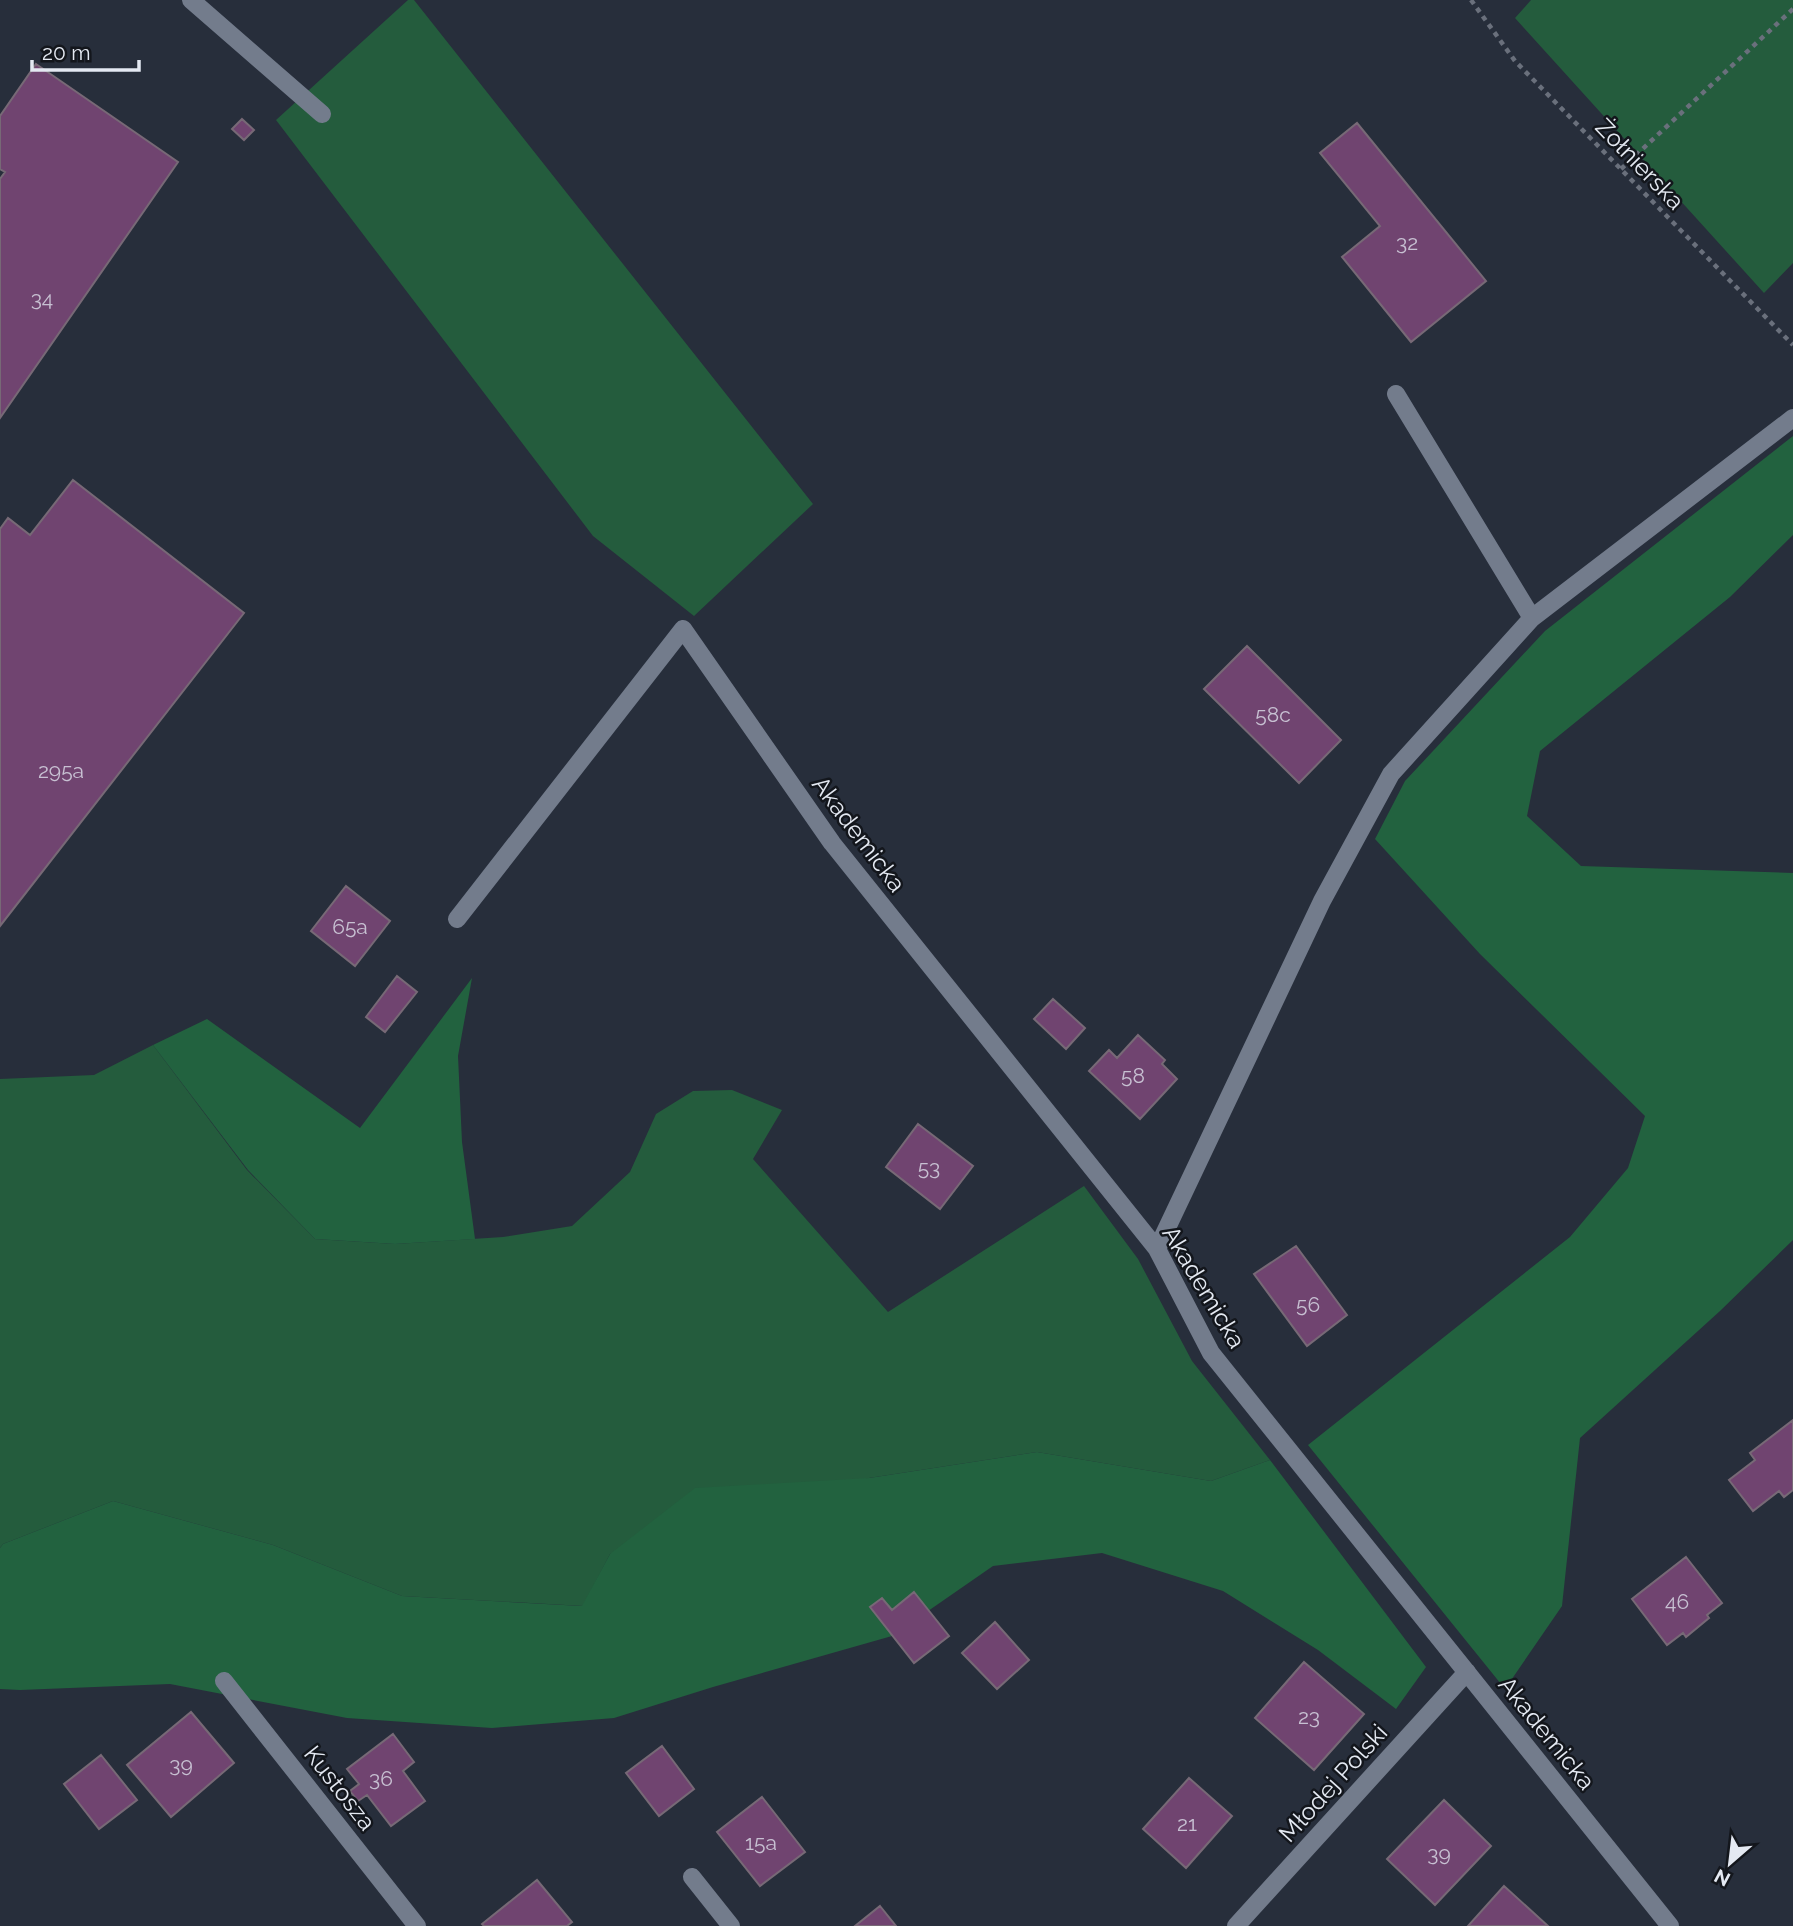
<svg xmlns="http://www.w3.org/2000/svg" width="1793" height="1926" font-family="Raleway,sans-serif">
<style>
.green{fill:#245c3d}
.forest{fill:#22623f}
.building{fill:#704470;stroke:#776976;stroke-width:2}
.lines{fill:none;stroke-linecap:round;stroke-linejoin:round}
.path{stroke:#6a707c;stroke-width:4.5;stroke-dasharray:5 5;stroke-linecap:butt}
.minor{stroke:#737c8c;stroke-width:18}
.labels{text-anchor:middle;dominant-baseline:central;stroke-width:5;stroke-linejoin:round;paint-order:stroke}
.number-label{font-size:21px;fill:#c7c0d2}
.street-label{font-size:24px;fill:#e4e9f2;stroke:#13161c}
</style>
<rect width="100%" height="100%" fill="#272e3b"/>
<path class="green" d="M 408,0 L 414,0 L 813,504 L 694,616 L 593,536 L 276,120 Z
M 1531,0 L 1793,0 L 1793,263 L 1764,293 L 1515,18 Z
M 153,1045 L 247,1170 L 315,1239 L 395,1244 L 503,1237 L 572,1226 L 630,1172 L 656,1114 L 693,1091 L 732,1090 L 782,1110 L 753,1159 L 888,1312 L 1084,1186 L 1138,1259 L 1192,1361 L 1270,1460 L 1211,1481 L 1037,1452 L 869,1478 L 610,1554 L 583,1606 L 402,1596 L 273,1545 L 113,1501 L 3,1544 L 0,1548 L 0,1079 L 94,1075 Z"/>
<path class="forest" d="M 1793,436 L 1793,535 L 1730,597 L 1540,751 L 1527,816 L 1581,866 L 1793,873 L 1793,1240 L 1720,1311 L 1580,1438 L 1562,1606 L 1505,1689 L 1308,1445 L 1570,1237 L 1628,1168 L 1645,1116 L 1480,954 L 1375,839 L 1405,781 L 1545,631 Z
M 472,978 L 458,1056 L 462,1142 L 475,1239 L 395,1244 L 315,1239 L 248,1170 L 153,1045 L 207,1019 L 360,1128 Z
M 1037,1452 L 1211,1481 L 1270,1460 L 1426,1667 L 1396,1709 L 1318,1650 L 1223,1591 L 1102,1553 L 993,1566 L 892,1636 L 713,1687 L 614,1718 L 492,1728 L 347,1718 L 170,1684 L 20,1690 L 0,1689 L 0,1548 L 3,1544 L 113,1501 L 273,1545 L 402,1596 L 582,1606 L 610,1554 L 695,1488 L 869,1478 Z"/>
<path class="building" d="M 36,64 L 178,162 L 0,418 L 0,179 L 5,172 L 0,169 L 0,116 Z
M 242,119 L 254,130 L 244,140 L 232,129 Z
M 1357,123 L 1486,281 L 1411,342 L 1342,257 L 1380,226 L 1320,153 Z
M 73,480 L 244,613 L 0,926 L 0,529 L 8,518 L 30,535 Z
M 1247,646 L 1341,740 L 1299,783 L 1204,689 Z
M 346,886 L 390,921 L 355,966 L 311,931 Z
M 397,976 L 417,992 L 385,1032 L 366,1017 Z
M 1053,999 L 1085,1028 L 1066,1049 L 1034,1019 Z
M 1138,1035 L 1165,1060 L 1162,1064 L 1177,1079 L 1140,1119 L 1089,1071 L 1109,1050 L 1117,1058 Z
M 918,1124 L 973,1166 L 940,1209 L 886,1167 Z
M 1296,1246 L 1347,1315 L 1307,1346 L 1254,1274 Z
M 1793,1420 L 1793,1490 L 1784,1497 L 1779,1491 L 1753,1511 L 1729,1480 L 1755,1460 L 1750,1453 Z
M 1686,1557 L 1722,1603 L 1707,1615 L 1709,1618 L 1686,1637 L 1683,1633 L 1667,1645 L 1632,1599 Z
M 914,1592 L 949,1636 L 914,1663 L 870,1607 L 882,1598 L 892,1610 Z
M 995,1622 L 1029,1660 L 997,1689 L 962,1653 Z
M 1304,1662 L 1364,1714 L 1314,1770 L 1255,1718 Z
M 191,1712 L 234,1763 L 171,1817 L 127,1765 Z
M 393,1734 L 414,1762 L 403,1771 L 425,1801 L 391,1826 L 367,1795 L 358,1801 L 350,1791 L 359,1784 L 347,1769 Z
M 662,1746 L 694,1789 L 659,1816 L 626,1773 Z
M 101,1755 L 137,1800 L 99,1829 L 64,1784 Z
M 1189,1778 L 1232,1816 L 1186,1868 L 1143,1829 Z
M 762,1797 L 805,1852 L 760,1886 L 717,1832 Z
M 1444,1800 L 1491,1846 L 1435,1905 L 1387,1859 Z
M 537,1880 L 572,1922 L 567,1926 L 484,1926 L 482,1924 Z
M 1504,1886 L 1548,1926 L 1468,1926 Z
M 880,1906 L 896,1926 L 855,1926 Z"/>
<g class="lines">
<path class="path" d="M 1471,0 L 1515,61 L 1793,345
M 1621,169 L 1793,9"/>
<path class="minor" d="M 191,0 L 322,114
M 1532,618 L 1793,418
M 457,919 L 683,629 L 832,843 L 1157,1249 L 1211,1353 L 1670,1926
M 1157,1249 L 1322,901 L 1391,774 L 1532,618 L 1396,394
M 224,1681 L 417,1926
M 692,1877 L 731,1926
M 1236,1926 L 1467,1672"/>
</g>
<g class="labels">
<g class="number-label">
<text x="1407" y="242">32</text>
<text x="42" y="298">34</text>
<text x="1273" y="714">58c</text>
<text x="61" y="770">295a</text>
<text x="350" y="926">65a</text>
<text x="1133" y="1075">58</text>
<text x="929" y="1167">53</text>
<text x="1308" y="1304">56</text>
<text x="1677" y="1601">46</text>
<text x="1309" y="1716">23</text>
<text x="181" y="1764">39</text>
<text x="381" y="1778">36</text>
<text x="1187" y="1823">21</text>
<text x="761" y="1842">15a</text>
<text x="1439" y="1853">39</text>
</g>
<g class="street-label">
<text transform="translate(1640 164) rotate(46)">Żołnierska</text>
<text transform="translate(859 834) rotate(53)">Akademicka</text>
<text transform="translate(1204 1287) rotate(59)">Akademicka</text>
<text transform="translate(1547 1733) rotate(51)">Akademicka</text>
<text transform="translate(1333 1783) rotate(-48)">Młodej Polski</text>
<text transform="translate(340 1788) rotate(52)">Kustosza</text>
</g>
</g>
<g transform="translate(1730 1863) rotate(208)" stroke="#13161c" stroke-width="5" paint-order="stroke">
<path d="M0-5L12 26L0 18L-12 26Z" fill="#e4e9f2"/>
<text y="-10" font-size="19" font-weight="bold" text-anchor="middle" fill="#e4e9f2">N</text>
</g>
<path d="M32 60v10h107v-10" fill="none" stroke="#e4e9f2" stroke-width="3.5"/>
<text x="42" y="60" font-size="21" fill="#e4e9f2" stroke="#13161c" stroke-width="5" paint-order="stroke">20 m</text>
</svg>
